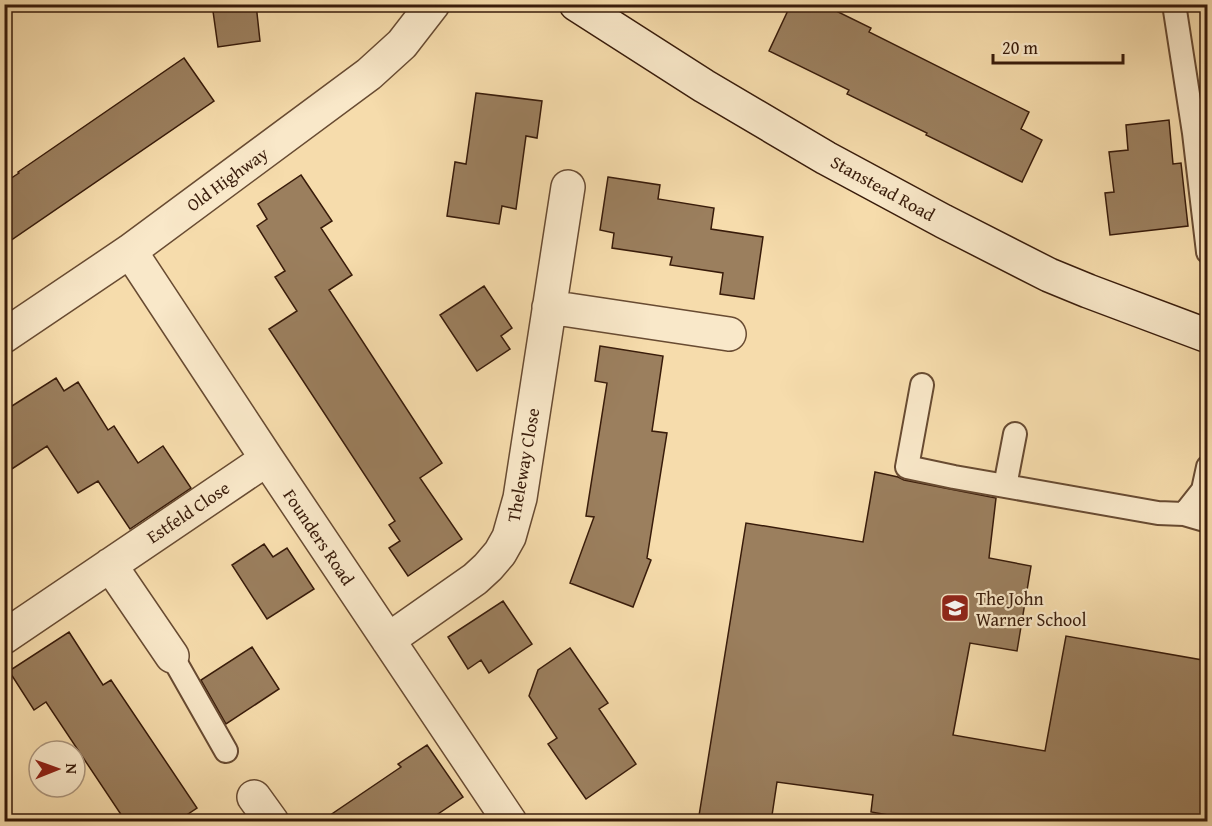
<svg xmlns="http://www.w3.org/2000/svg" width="1212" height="826" font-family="'Gentium Book Plus',serif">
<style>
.building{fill:#9b7f5e;stroke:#381b0a;stroke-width:1.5}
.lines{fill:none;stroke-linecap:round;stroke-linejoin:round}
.lane-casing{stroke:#684b32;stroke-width:26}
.street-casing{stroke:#684b32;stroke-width:36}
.secondary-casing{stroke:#381b0a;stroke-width:36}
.lane{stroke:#f9e8c9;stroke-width:22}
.street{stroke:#f9e8c9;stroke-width:33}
.secondary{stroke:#f9e8c9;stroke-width:33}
.labels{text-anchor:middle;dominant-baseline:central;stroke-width:4.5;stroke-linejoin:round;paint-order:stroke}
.street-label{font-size:18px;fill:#381b0a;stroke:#f9e8c9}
.poi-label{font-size:18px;fill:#381b0a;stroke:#f9e8c9;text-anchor:start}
</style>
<rect width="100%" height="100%" fill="#f6dcac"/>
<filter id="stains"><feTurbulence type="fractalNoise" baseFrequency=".00333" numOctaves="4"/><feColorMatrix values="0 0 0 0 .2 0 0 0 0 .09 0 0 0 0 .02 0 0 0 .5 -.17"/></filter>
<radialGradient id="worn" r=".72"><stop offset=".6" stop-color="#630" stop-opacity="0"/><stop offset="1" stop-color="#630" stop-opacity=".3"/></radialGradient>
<path class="building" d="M 212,4 L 256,4 L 260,41 L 218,47 Z
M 791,4 L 822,4 L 871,28 L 869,32 L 1029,112 L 1021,129 L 1042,140 L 1022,182 L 926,135 L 927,133 L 847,94 L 849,90 L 769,51 Z
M 184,58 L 214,101 L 4,245 L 4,183 L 19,173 L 18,172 Z
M 476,93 L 542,101 L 537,138 L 526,136 L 516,209 L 502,206 L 499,224 L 447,216 L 455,162 L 466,164 Z
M 1169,120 L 1173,164 L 1181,163 L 1188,226 L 1110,235 L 1105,193 L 1114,192 L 1109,152 L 1128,150 L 1126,125 Z
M 301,175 L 332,221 L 321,228 L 352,275 L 329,290 L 442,463 L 420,478 L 462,539 L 408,576 L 389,548 L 400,541 L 389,525 L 395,521 L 269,329 L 297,311 L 275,277 L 285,271 L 257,226 L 267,219 L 258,204 Z
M 608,177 L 660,185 L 658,199 L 714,208 L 711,229 L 763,237 L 754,299 L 720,294 L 723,273 L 670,265 L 672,257 L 612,248 L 614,233 L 600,230 Z
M 484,286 L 512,328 L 501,336 L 510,349 L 477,371 L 440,315 Z
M 600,346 L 663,356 L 652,431 L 667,433 L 647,558 L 651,560 L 633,607 L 570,583 L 594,517 L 586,516 L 607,383 L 595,381 Z
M 56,378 L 64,391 L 78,382 L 108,430 L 114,426 L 138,463 L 163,446 L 191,488 L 130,529 L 98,481 L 78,493 L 47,446 L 4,474 L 4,411 Z
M 875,472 L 898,477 L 904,480 L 996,498 L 989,558 L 1031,566 L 1017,651 L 970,643 L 953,735 L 1045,751 L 1066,636 L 1208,661 L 1208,822 L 928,822 L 871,812 L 873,795 L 777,782 L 771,822 L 698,822 L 746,523 L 863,542 Z
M 264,544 L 273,557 L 287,548 L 314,589 L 267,619 L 232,565 Z
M 503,601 L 532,644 L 489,673 L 481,660 L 468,669 L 448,637 Z
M 69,632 L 103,685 L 111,680 L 197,808 L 176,822 L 126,822 L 46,702 L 34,710 L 9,671 Z
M 252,647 L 279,689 L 226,724 L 201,680 Z
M 570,648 L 608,703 L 599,709 L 636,764 L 586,799 L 548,744 L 557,738 L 529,696 L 538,670 Z
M 427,745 L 463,797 L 426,822 L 320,822 L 401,767 L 398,764 Z"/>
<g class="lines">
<g class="lane-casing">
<path id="lane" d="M 1174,4 L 1194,133 L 1208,252
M 922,385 L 907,467 L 954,477 L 1158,513 L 1184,514 L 1203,490 L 1208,467
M 1005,486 L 1015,434
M 1184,514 L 1208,521
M 172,656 L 226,751"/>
</g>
<g class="street-casing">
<path id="street" d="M 130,251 L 267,459 L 510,822
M 549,307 L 729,334
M 4,336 L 130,251 L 369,74 L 402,44 L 433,4
M 110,565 L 172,656
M 4,637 L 267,459
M 388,640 L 475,579 L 488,567 L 500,553 L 509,537 L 520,498 L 568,187
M 254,797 L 272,822"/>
</g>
<g class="secondary-casing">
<path id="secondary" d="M 576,4 L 704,86 L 826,158 L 943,221 L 1049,275 L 1088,291 L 1208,336"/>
</g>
<use href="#lane" class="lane"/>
<use href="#street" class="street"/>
<use href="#secondary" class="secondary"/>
</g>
<defs>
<g id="school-square" transform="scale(1.5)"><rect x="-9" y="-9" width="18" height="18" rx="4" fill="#8f2418" stroke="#f9e8c9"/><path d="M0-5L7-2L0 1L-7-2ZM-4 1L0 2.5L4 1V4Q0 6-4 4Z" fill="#fff"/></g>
</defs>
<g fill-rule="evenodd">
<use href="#school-square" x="955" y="608"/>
</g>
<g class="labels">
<g class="street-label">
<text transform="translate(227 179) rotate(-36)">Old Highway</text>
<text transform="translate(883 188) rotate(29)">Stanstead Road</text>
<text transform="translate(523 465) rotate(-80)">Theleway Close</text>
<text transform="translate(188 512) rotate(-34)">Estfeld Close</text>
<text transform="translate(319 537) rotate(56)">Founders Road</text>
</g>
<g class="poi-label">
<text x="976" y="598">The John<tspan x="976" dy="21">Warner School</tspan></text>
</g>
</g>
<rect width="1212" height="826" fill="none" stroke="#f6dcac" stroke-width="24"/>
<rect x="6" y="6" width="1200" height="814" fill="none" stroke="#381b0a" stroke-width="3"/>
<rect x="12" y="12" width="1188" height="802" fill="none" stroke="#381b0a" stroke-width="1.5"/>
<g transform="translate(57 769) rotate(89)"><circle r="28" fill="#f9e8c9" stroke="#ac967d" stroke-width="1.5"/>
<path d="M0-4.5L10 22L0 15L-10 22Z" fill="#8f2418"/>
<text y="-9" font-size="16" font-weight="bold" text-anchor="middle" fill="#381b0a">N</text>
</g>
<path d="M993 54v9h130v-9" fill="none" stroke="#381b0a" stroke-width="3"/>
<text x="1002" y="54" font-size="18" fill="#381b0a" stroke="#f9e8c9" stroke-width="4.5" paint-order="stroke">20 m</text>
<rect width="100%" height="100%" filter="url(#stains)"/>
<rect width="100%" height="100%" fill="url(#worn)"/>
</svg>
